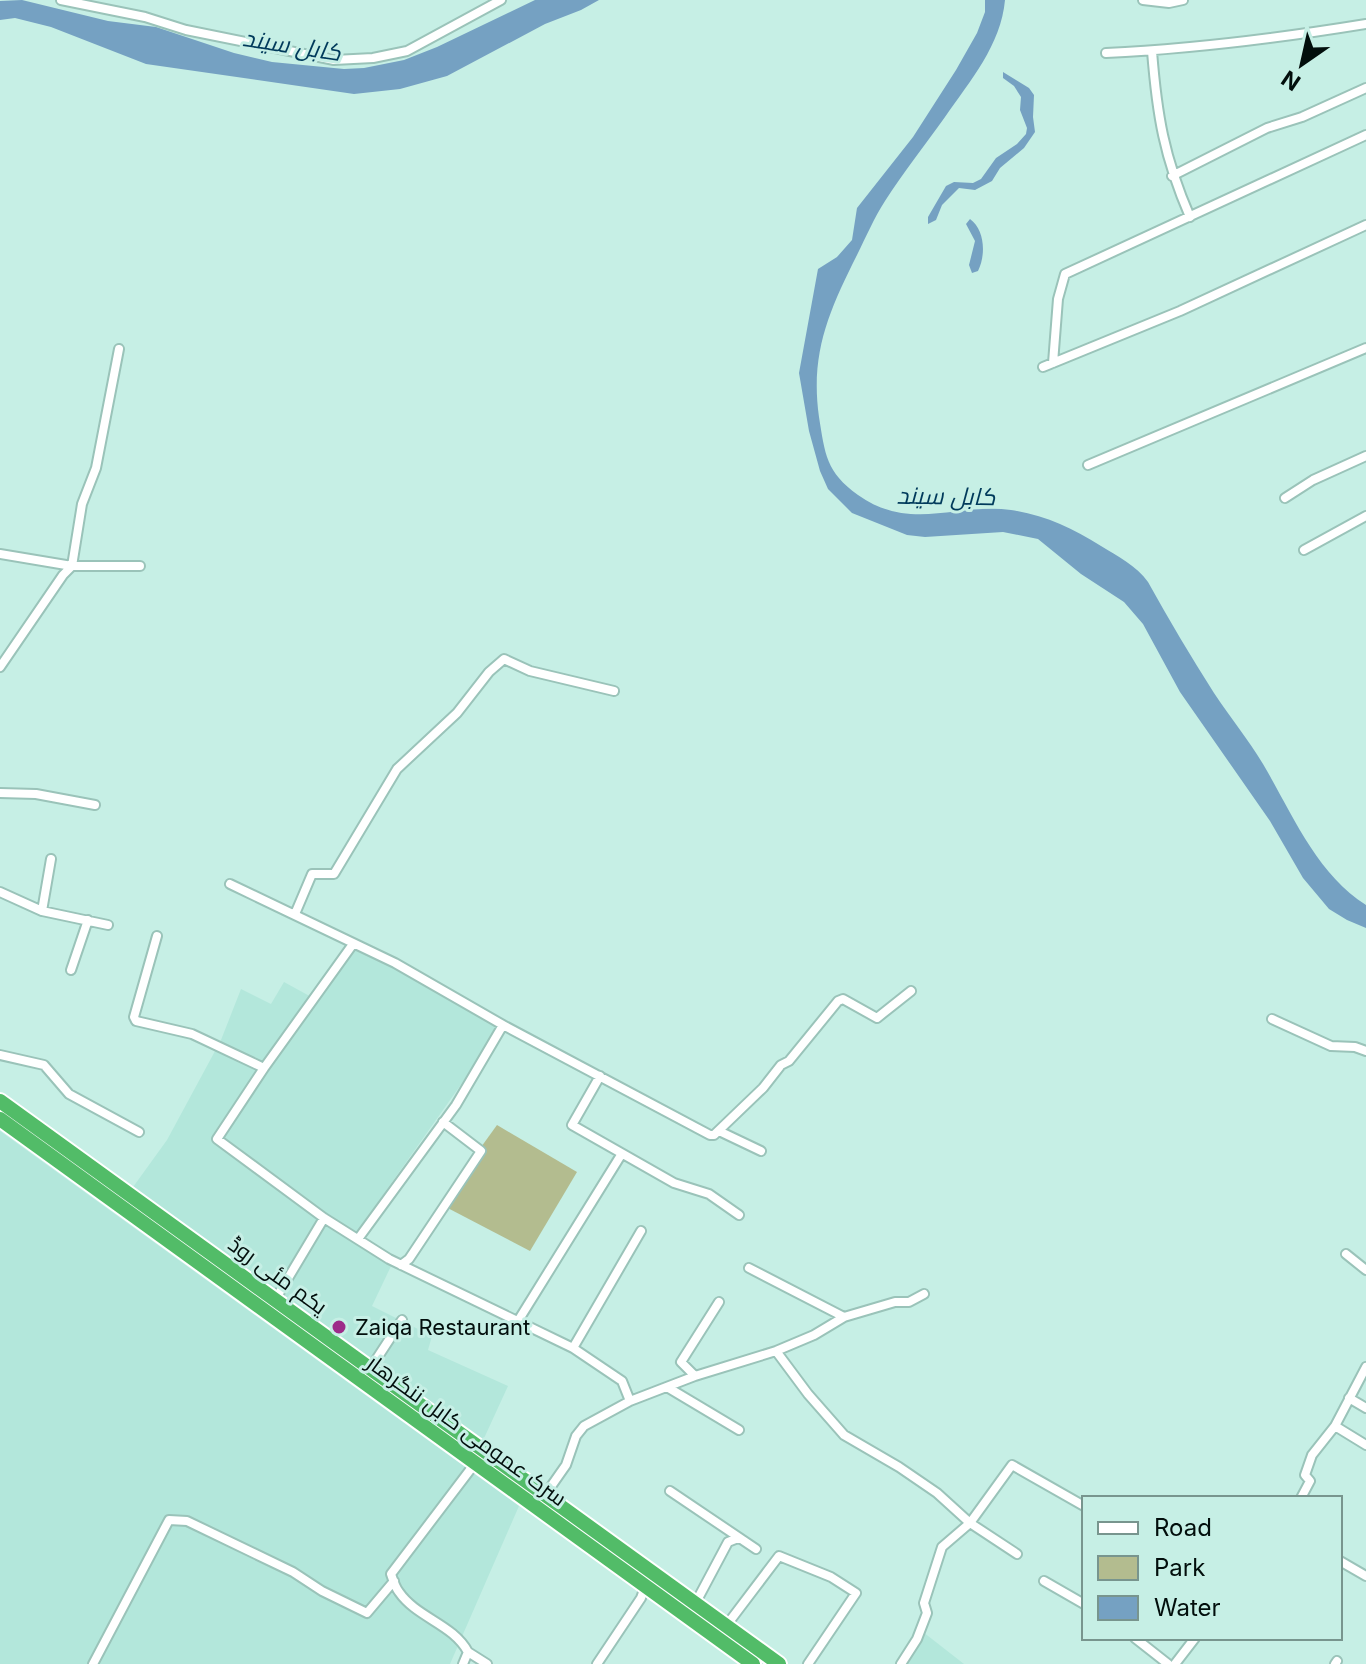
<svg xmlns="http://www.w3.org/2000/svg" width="1366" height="1664" font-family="Inter,Cairo,sans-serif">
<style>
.built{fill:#b3e7db}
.green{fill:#b3bc8f}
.water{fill:#75a1c2}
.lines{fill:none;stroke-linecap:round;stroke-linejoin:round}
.street-casing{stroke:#9ac3b9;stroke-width:12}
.highway-casing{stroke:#fff;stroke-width:18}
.street{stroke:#fff;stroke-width:8}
.highway{stroke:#52bc68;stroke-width:14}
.poi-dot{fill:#9d2c89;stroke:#c6efe5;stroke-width:3}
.labels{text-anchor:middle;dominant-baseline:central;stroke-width:6;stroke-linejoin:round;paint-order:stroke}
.street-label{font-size:22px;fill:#020e0c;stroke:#c6efe5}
.poi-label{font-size:22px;fill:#020e0c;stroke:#c6efe5;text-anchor:start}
.water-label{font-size:24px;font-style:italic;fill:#003a5b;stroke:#c6efe5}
</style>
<rect width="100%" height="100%" fill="#c6efe5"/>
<path class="built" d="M 353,944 L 503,1025 L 354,1236 L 392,1264 L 372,1306 L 432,1336 L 428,1350 L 508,1386 L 480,1447 L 128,1194 L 167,1140 L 221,1040 L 241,989 L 271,1004 L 284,982 L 315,999 Z
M 0,1131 L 519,1506 L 450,1664 L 0,1664 Z
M 923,1632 L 964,1664 L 903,1664 Z"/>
<path class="green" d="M 497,1125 L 577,1172 L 530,1251 L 440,1204 Z"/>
<path class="water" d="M 22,0 L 108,21 L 156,27 L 234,53 L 272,62 L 344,69 L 364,68 L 404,60 L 437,47 L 535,0 L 599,0 L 581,10 L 545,24 L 447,76 L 400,89 L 354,94 L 146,64 L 51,27 L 15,18 L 0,20 L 0,1 Z
M 985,0 L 1005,0 C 1001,45 970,81 945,117 C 925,145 903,173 885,201 C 874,218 866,237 857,255 C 829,311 810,353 819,417 C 825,454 826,472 858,495 C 910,532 956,503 1011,510 C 1045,515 1072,528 1101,546 C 1117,556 1137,566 1148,582 C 1169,620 1191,657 1214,693 C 1230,717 1248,739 1263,764 C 1292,813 1316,873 1366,905 L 1366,928 L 1347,920 L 1329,909 L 1303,878 L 1270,821 L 1180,692 L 1143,624 L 1124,602 L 1081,574 L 1038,539 L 1003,532 L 925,537 L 907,535 L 852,513 L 828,489 L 820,471 L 809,431 L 799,373 L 818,269 L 837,257 L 852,240 L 857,208 L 913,137 L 956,70 L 977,33 L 985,12 Z
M 1003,72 L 1029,88 L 1034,95 L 1033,117 L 1035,132 L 1024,148 L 1000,168 L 992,181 L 975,190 L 959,188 L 942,205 L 936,220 L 928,224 L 928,217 L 946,186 L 954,182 L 973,183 L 981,179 L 996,158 L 1017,144 L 1026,134 L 1027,128 L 1020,110 L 1021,97 L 1014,86 L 1003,78 Z
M 970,219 C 985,230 986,255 978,271 L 972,273 L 969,265 L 975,241 L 966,224 Z"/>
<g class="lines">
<g class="street-casing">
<path id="street" d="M 61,0 L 145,17 L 186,30 L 334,60 L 373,58 L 407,51 L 501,0
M 1143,0 L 1169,3 L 1183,0
M 1152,51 C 1157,115 1164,157 1190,217
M 1106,53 C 1193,49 1280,38 1366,24
M 1172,176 L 1267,128 L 1302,117 L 1366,88
M 1053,363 L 1058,299 L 1065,274 L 1366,135
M 1043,367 L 1180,311 L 1366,225
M 1088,465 L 1366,348
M 1285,498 L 1313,480 L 1366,456
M 1304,550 L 1366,516
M 0,554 L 72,566 L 140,566
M 0,667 L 63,575 L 72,566 L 82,504 L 96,468 L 119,349
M 0,793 L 36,794 L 95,805
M 230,884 L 395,963 L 503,1025 L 710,1135 L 714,1135 L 763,1088 L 781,1065 L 789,1061 L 838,1001 L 843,999 L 877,1018 L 911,991
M 0,892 L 42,911 L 108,925
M 42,911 L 51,859
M 295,914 L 312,874 L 334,874 L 397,769 L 457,713 L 489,672 L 504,659 L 530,671 L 614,691
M 157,936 L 134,1017 L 136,1021 L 192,1034 L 264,1068
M 353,944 L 264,1068 L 217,1139 L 324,1218 L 389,1259 L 573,1348 L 622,1381 L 630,1401
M 71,970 L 88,920
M 1272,1019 L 1331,1046 L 1355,1047 L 1366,1051
M 0,1055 L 44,1065 L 69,1094 L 139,1132
M 600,1076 L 572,1125 L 674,1183 L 709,1194 L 739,1215
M 719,1131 L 761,1151
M 358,1239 L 456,1105 L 503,1025
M 1346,1254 L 1366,1270
M 401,1265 L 409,1259 L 481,1151 L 443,1122
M 749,1268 L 844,1317
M 275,1300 L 324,1218
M 518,1321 L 621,1155
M 573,1348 L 641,1231
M 776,1351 L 808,1394 L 844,1435 L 899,1467 L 937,1493 L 970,1523 L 1017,1554
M 370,1369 L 402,1320
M 695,1376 L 681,1362 L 719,1302
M 667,1387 L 739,1430
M 1349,1398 L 1366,1408
M 1335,1426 L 1366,1445
M 670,1491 L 756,1549
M 545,1495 L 566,1465 L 576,1436 L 584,1426 L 630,1401 L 695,1376 L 776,1351 L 814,1335 L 844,1317 L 895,1302 L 909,1302 L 924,1294
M 1301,1498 L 1310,1481 L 1305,1475 L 1312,1455 L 1335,1426 L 1366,1367
M 1340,1561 L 1366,1576
M 1044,1581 L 1084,1604
M 695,1604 L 728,1542 L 738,1538
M 726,1626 L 779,1556 L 831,1577 L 856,1593 L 808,1664
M 1135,1638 L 1168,1664
M 468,1652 L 487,1664
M 93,1664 L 169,1520 L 187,1521 L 293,1572 L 322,1591 L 367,1613 L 394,1581
M 463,1664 L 468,1652 C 453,1624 417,1618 399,1592 C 395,1587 393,1580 391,1574 L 476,1462
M 597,1664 L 641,1598 L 645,1587
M 901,1664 L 917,1639 L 927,1613 L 924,1603 L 942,1547 L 970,1523 L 1012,1465 L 1084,1506
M 1175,1664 L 1195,1638
M 1335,1664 L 1337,1661"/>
</g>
<g class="highway-casing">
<path id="highway" d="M 0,1101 L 779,1664
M 0,1119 L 753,1664"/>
</g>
<use href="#street" class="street"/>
<use href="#highway" class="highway"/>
</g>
<circle class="poi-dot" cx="339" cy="1327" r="8"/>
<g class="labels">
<g class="street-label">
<text transform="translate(278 1275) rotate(36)">یکم مئی روڈ</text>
<text transform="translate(467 1430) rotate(36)">سرک عمومی کابل ننگرهار</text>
</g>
<g class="poi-label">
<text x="355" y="1327">Zaiqa Restaurant</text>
</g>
<g class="water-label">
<text transform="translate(292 45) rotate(9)">کابل سيند</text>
<text transform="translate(946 496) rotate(1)">کابل سيند</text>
</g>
</g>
<rect x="1082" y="1496" width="260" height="144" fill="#c6efe5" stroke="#78958e" stroke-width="2"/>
<rect x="1098" y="1522" width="40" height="12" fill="#ffffff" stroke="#78958e" stroke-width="2"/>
<text x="1154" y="1536" font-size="24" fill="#020e0c">Road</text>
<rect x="1098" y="1556" width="40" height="24" fill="#b3bc8f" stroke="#78958e" stroke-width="2"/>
<text x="1154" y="1576" font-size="24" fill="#020e0c">Park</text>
<rect x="1098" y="1596" width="40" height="24" fill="#75a1c2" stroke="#78958e" stroke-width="2"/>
<text x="1154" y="1616" font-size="24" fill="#020e0c">Water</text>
<g transform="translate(1302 64) rotate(214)" stroke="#c6efe5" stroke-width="6" paint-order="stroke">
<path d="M0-6L14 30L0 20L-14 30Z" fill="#020e0c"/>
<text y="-12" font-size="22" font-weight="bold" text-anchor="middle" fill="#020e0c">N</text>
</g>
</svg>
